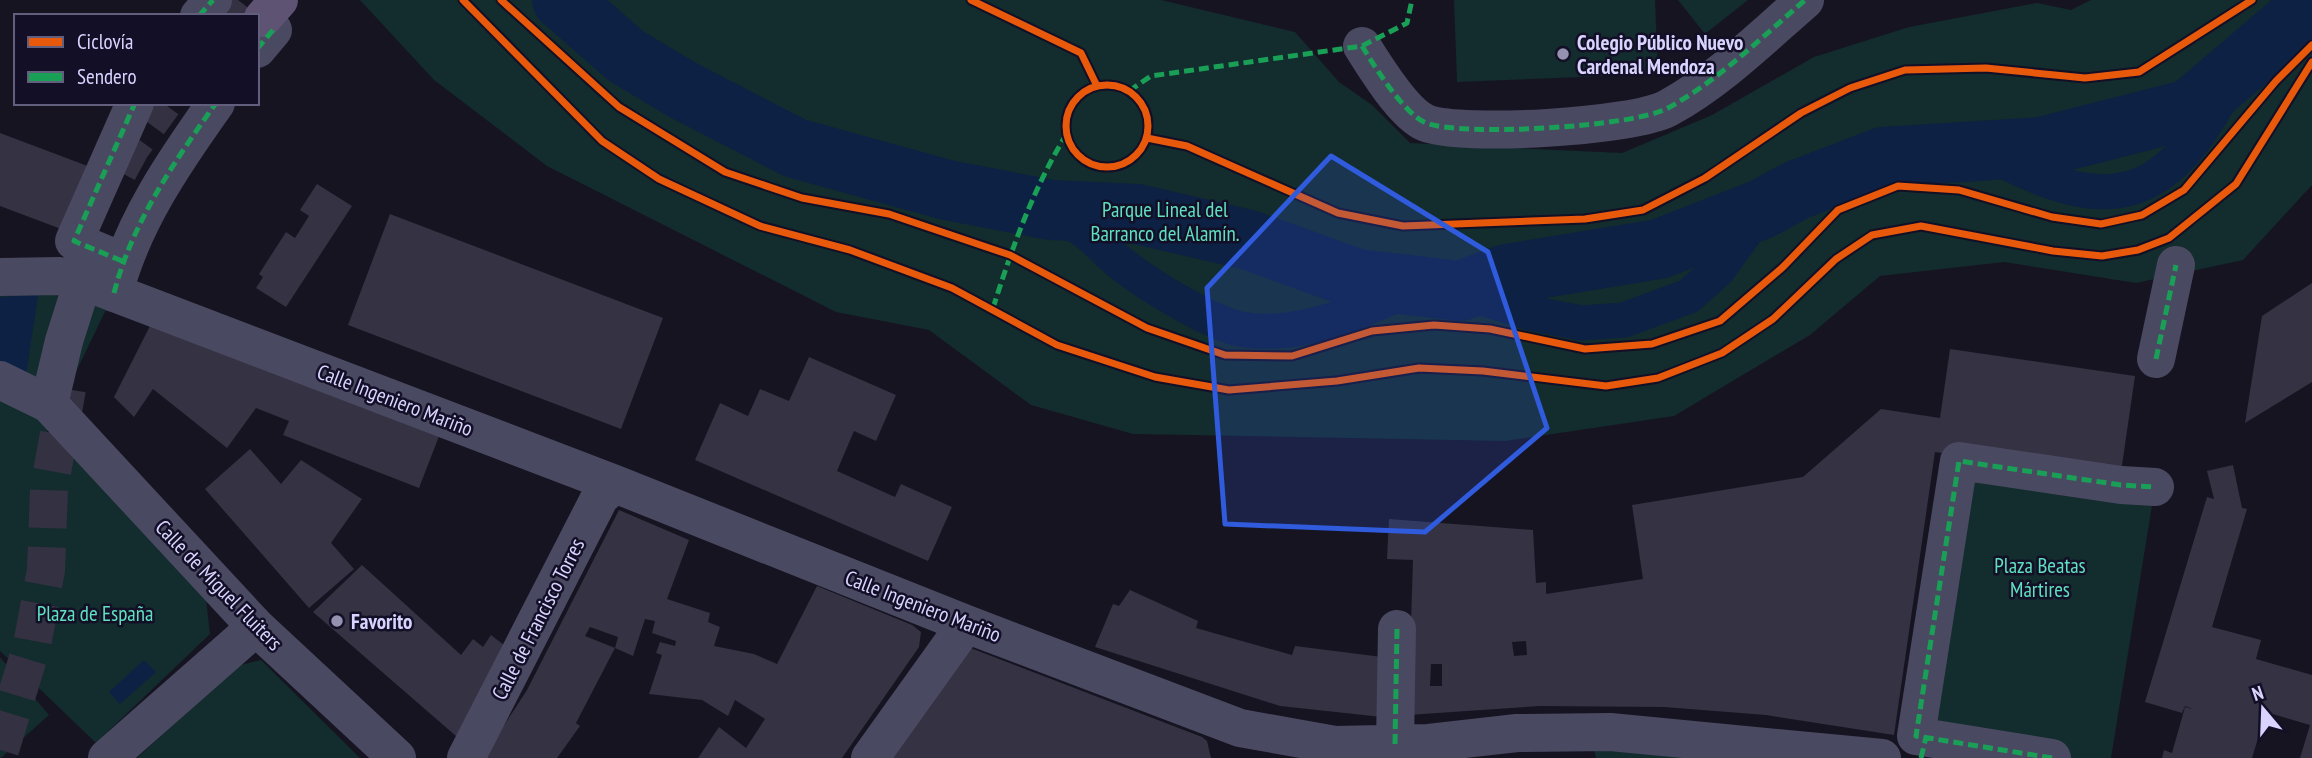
<svg xmlns="http://www.w3.org/2000/svg" width="2312" height="758" font-family="'PT Sans Narrow',sans-serif">
<style>
.green{fill:#132c2d}
.water{fill:#0d2144}
.lines{fill:none;stroke-linecap:round;stroke-linejoin:round}
.canal{stroke:#0d2144;stroke-width:35}
.river{stroke:#0d2144;stroke-width:60}
.building{fill:#343243;fill-rule:evenodd}
.major-tunnel{stroke:#333142;stroke-width:38;stroke-dasharray:38 19;stroke-linecap:butt}
.minor{stroke:#4a4962;stroke-width:38}
.major{stroke:#5e5373;stroke-width:38}
.quiet{stroke:#1a9f57;stroke-width:5;stroke-dasharray:10 5;stroke-linecap:butt}
.cycleway-casing{stroke:#130f26;stroke-width:11}
.cycleway{stroke:#e8590c;stroke-width:7}
.marked{fill:#305bdc;fill-opacity:0.2;stroke:#305bdc;stroke-width:5;stroke-linejoin:round}
.poi-dot{fill:#9591b1;stroke:#130f26;stroke-width:2.5}
.labels{text-anchor:middle;dominant-baseline:central;stroke-width:5;stroke-linejoin:round;paint-order:stroke}
.poi-label{font-size:21px;font-weight:bold;fill:#d9d4ff;stroke:#130f26;text-anchor:start}
.park-label{font-size:21px;fill:#5fe0c0;stroke:#130f26}
.street-label{font-size:21px;fill:#d9d4ff;stroke:#130f26}
</style>
<rect width="100%" height="100%" fill="#161421"/>
<path class="green" d="M 360,0 L 1161,0 L 1295,32 L 1339,82 L 1372,105 L 1410,143 L 1622,153 L 1712,115 L 1814,57 L 1909,27 L 2037,3 L 2071,10 L 2091,0 L 2312,0 L 2312,185 L 2243,260 L 2136,283 L 2004,262 L 1880,276 L 1810,335 L 1674,416 L 1505,441 L 1133,434 L 1031,405 L 929,330 L 836,312 L 547,166 L 434,80 Z
M 1454,0 L 1655,0 L 1658,74 L 1457,82 Z
M 1678,0 L 1748,0 L 1705,34 Z
M 0,276 L 114,293 L 47,432 L 205,589 L 210,634 L 96,743 L 0,651 Z
M 1959,461 L 2155,487 L 2111,758 L 2052,758 L 1916,736 Z
M 0,657 L 49,715 L 1,758 L 0,758 Z
M 261,660 L 360,758 L 137,758 L 237,666 Z
M 1594,750 L 1715,758 L 1596,758 Z"/>
<path class="water" d="M 38,295 L 26,375 L 0,364 L 0,297 Z
M 144,660 L 156,672 L 120,704 L 109,692 Z"/>
<g class="lines">
<path class="canal" d="M 1985,151 C 2112,222 2170,203 2234,72
M 1051,210 C 1064,219 1079,226 1091,236 C 1101,244 1109,254 1119,262 C 1145,283 1208,322 1240,329 C 1298,340 1363,310 1415,287
M 1460,291 L 1530,313 L 1581,323 L 1624,320 L 1689,296 L 1718,270 L 1762,209"/>
<path class="river" d="M 562,0 L 626,56 L 681,89 L 795,148 L 947,190 L 1051,210 L 1137,214 L 1249,240 L 1357,279 L 1460,291 L 1507,274 L 1659,249 L 1762,209 L 1797,190 L 1883,157 L 2041,147 L 2190,109 L 2312,5"/>
</g>
<path class="building" d="M 0,133 L 93,168 L 69,232 L 0,206 Z
M 317,184 L 352,206 L 286,307 L 256,288 L 263,277 L 259,274 L 286,232 L 295,238 L 309,216 L 300,210 Z
M 390,214 L 663,318 L 621,429 L 348,325 Z
M 2312,283 L 2312,382 L 2245,423 L 2262,316 Z
M 153,320 L 441,431 L 419,488 L 283,435 L 289,421 L 256,408 L 227,448 L 153,389 L 134,417 L 114,397 Z
M 1950,349 L 2135,376 L 2120,479 L 1935,452 L 1894,735 L 1766,715 L 1664,707 L 1540,706 L 1408,715 L 1413,560 L 1387,559 L 1389,519 L 1533,530 L 1536,583 L 1546,582 L 1546,594 L 1643,579 L 1632,505 L 1803,477 L 1881,409 L 1940,418 ZM 1526,641 L 1527,655 L 1514,656 L 1512,642 ZM 1431,664 L 1442,664 L 1442,686 L 1430,686 Z
M 809,357 L 896,395 L 876,441 L 854,431 L 837,471 L 895,497 L 901,484 L 952,507 L 928,561 L 695,460 L 720,403 L 748,416 L 760,389 L 789,401 Z
M 250,449 L 281,484 L 301,460 L 362,499 L 331,543 L 354,569 L 309,608 L 205,489 Z
M 2233,465 L 2242,508 L 2247,509 L 2212,627 L 2261,640 L 2256,659 L 2312,675 L 2312,758 L 2300,758 L 2310,725 L 2266,712 L 2252,758 L 2162,758 L 2164,750 L 2172,753 L 2185,707 L 2193,709 L 2185,706 L 2182,713 L 2145,702 L 2207,497 L 2214,499 L 2207,471 Z
M 619,510 L 689,540 L 667,599 L 710,613 L 708,622 L 720,627 L 714,646 L 754,654 L 777,664 L 817,586 L 912,625 L 921,632 L 919,647 L 842,758 L 698,758 L 719,727 L 746,748 L 765,719 L 735,700 L 728,716 L 702,700 L 649,694 L 662,655 L 656,653 L 660,642 L 675,646 L 676,641 L 652,633 L 655,621 L 645,619 L 633,656 L 615,648 L 618,637 L 590,627 L 585,636 L 615,648 L 576,723 L 580,726 L 557,758 L 483,758 L 527,690 Z
M 362,565 L 461,655 L 473,639 L 483,647 L 491,635 L 514,653 L 464,743 L 313,612 Z
M 1130,590 L 1198,621 L 1196,628 L 1292,655 L 1295,646 L 1382,657 L 1382,717 L 1280,706 L 1095,647 L 1113,604 L 1119,606 Z
M 968,647 L 1202,737 L 1207,741 L 1211,758 L 891,758 Z"/>
<g class="lines">
<path class="major-tunnel" d="M 232,16 L 242,3
M 118,171 L 131,147 L 163,103
M 0,750 L 32,645 L 46,570 L 49,489 L 67,389"/>
<path class="minor" d="M 199,16 L 213,0
M 1362,46 C 1375,67 1404,114 1426,123 C 1462,137 1634,127 1668,108 C 1719,80 1761,38 1805,0
M 257,49 L 273,30
M 122,261 L 74,241 L 135,103
M 0,277 L 60,276 L 83,281 L 615,484 L 966,624 L 1240,728 L 1335,745 L 1429,743 L 1517,733 L 1610,732 L 1882,758
M 114,293 C 132,223 174,162 216,103
M 2156,359 L 2176,265
M 0,380 L 49,404 L 256,627 L 397,758
M 49,404 L 64,341 L 83,281
M 1395,744 L 1397,629
M 107,758 L 256,627
M 466,758 L 600,497 L 615,484
M 870,758 L 966,624
M 2052,758 L 1916,736 L 1959,461 L 2121,485 L 2155,487"/>
<path class="major" d="M 263,18 L 279,0"/>
<path class="quiet" d="M 199,16 L 213,0
M 1362,46 C 1375,67 1404,114 1426,123 C 1462,137 1634,127 1668,108 C 1719,80 1761,38 1805,0
M 257,49 L 273,30
M 1129,91 L 1151,76 L 1362,46 L 1407,23 L 1412,0
M 122,261 L 74,241 L 135,103
M 114,293 C 132,223 174,162 216,103
M 993,308 C 1012,248 1033,189 1066,135
M 2156,359 L 2176,265
M 1395,744 L 1397,629
M 1921,758 L 1926,737
M 2052,758 L 1916,736 L 1959,461 L 2121,485 L 2155,487"/>
<g class="cycleway-casing">
<path id="cycleway" d="M 463,0 L 602,141 L 659,179 L 760,226 L 850,250 L 952,288 L 1057,345 L 1155,377 L 1229,390 L 1337,381 L 1419,368 L 1483,371 L 1606,386 L 1658,378 L 1722,353 L 1773,319 L 1836,259 L 1872,235 L 1921,226 L 2053,251 L 2102,256 L 2138,250 L 2169,238 L 2236,184 L 2312,62
M 501,0 L 619,107 L 725,172 L 802,198 L 889,214 L 1010,255 L 1147,328 L 1225,355 L 1292,356 L 1372,331 L 1434,325 L 1490,329 L 1585,349 L 1652,344 L 1720,321 L 1783,267 L 1838,210 L 1898,186 L 1959,190 L 2052,217 L 2101,224 L 2142,215 L 2184,190 L 2276,81 L 2312,45
M 971,0 L 1081,53 L 1097,86
M1066 126a41 41 0 1 1 82 0a41 41 0 1 1-82 0Z
M 1147,138 L 1187,146 L 1338,213 L 1403,226 L 1585,219 L 1643,210 L 1705,178 L 1801,113 L 1850,88 L 1905,70 L 1986,68 L 2085,78 L 2139,72 L 2252,0"/>
</g>
<use href="#cycleway" class="cycleway"/>
</g>
<path class="marked" d="M 1331,156 L 1488,252 L 1547,428 L 1425,532 L 1225,524 L 1207,288 Z"/>
<g class="poi-dot">
<circle cx="1563" cy="54" r="7"/>
<circle cx="337" cy="621" r="7"/>
</g>
<g class="labels">
<g class="poi-label">
<text x="1577" y="42">Colegio Público Nuevo<tspan x="1577" dy="24">Cardenal Mendoza</tspan></text>
<text x="351" y="621">Favorito</text>
</g>
<g class="park-label">
<text x="1165" y="209">Parque Lineal del<tspan x="1165" dy="24">Barranco del Alamín.</tspan></text>
<text x="2040" y="565">Plaza Beatas<tspan x="2040" dy="24">Mártires</tspan></text>
<text x="95" y="613">Plaza de España</text>
</g>
<g class="street-label">
<text transform="translate(395 400) rotate(21)">Calle Ingeniero Mariño</text>
<text transform="translate(219 585) rotate(46)">Calle de Miguel Fluiters</text>
<text transform="translate(923 606) rotate(21)">Calle Ingeniero Mariño</text>
<text transform="translate(538 619) rotate(-63)">Calle de Francisco Torres</text>
</g>
</g>
<rect x="14" y="14" width="245" height="91" fill="#130f26" stroke="#625e7d" stroke-width="2"/>
<rect x="28" y="37" width="35" height="10" fill="#e8590c" stroke="#625e7d" stroke-width="2"/>
<text x="77" y="49" font-size="21" fill="#d9d4ff">Ciclovía</text>
<rect x="28" y="72" width="35" height="10" fill="#1a9f57" stroke="#625e7d" stroke-width="2"/>
<text x="77" y="84" font-size="21" fill="#d9d4ff">Sendero</text>
<g transform="translate(2263 709) rotate(341)" stroke="#130f26" stroke-width="5" paint-order="stroke">
<path d="M0-5L12 26L0 18L-12 26Z" fill="#d9d4ff"/>
<text y="-10" font-size="19" font-weight="bold" text-anchor="middle" fill="#d9d4ff">N</text>
</g>
</svg>
